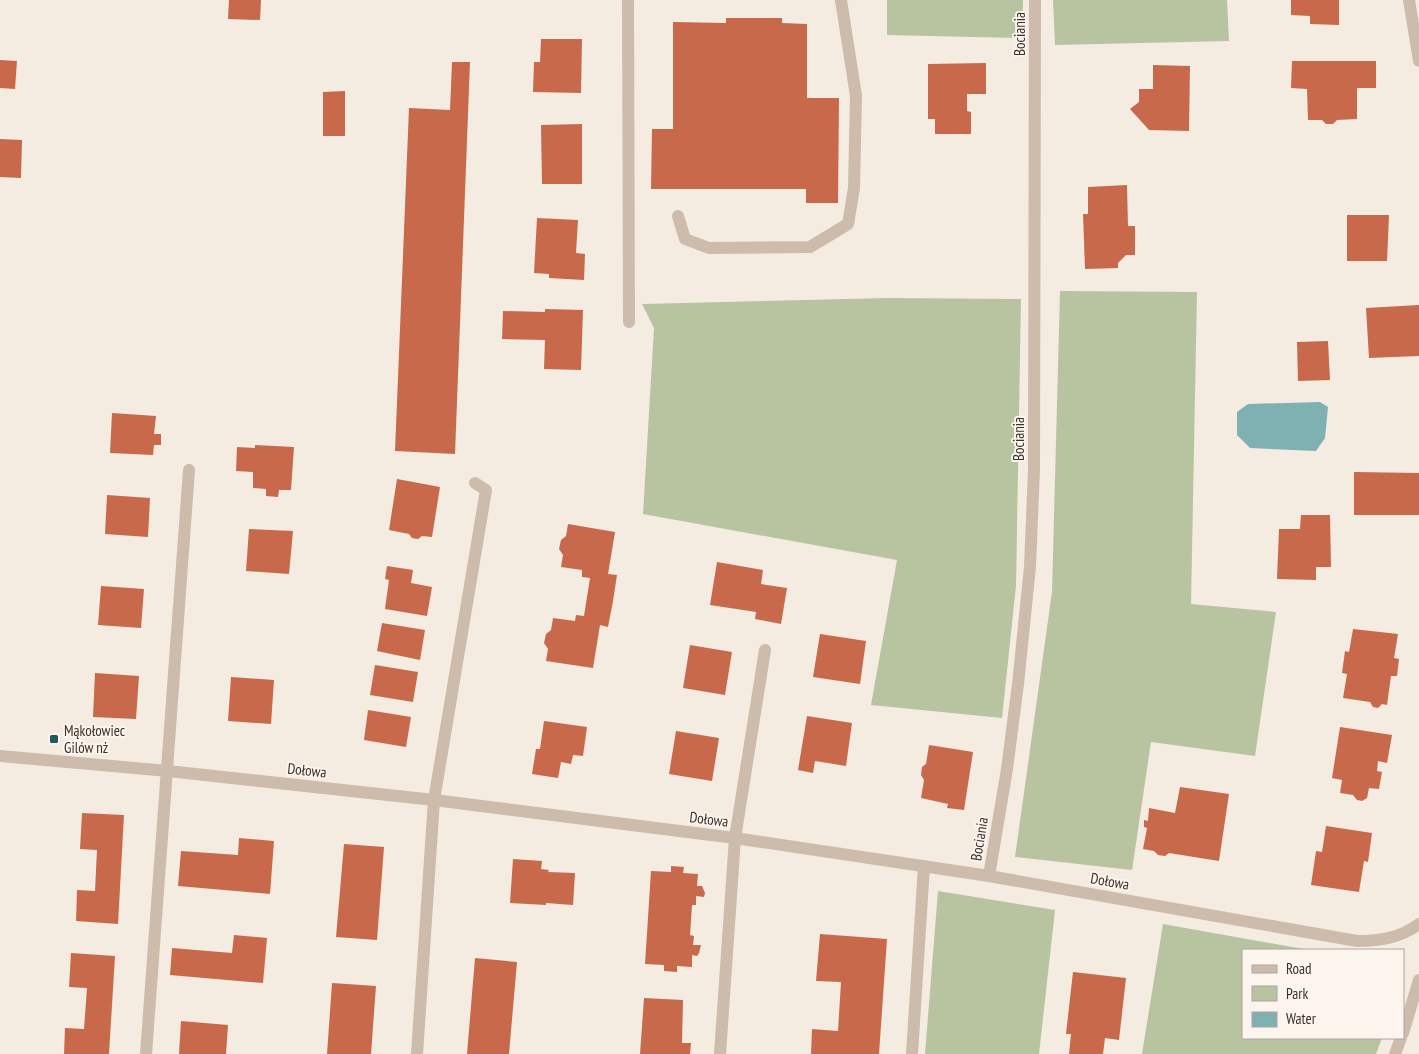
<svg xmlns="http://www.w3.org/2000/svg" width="1419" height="1054" font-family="'PT Sans Narrow',sans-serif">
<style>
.green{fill:#b8c4a0}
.water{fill:#7fb0b2}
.building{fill:#c8694b}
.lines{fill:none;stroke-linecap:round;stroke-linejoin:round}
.service{stroke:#cdbbac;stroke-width:12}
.minor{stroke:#cdbbac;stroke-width:12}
.poi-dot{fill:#1f5a5e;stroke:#fbf5ee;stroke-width:2}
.labels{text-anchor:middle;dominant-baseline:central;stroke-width:4;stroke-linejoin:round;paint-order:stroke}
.street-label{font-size:15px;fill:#3b302b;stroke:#fbf5ee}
.poi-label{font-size:15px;fill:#3b302b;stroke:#fbf5ee;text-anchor:start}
</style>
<rect width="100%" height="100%" fill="#f4ebe1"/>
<path class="green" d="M 887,0 L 1023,0 L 1022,38 L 887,35 Z
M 1053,0 L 1227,0 L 1229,41 L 1055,45 Z
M 1060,291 L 1197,292 L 1191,604 L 1276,612 L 1255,756 L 1151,742 L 1132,870 L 1015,857 L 1052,592 Z
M 889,298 L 1021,299 L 1016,586 L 1002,718 L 871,705 L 897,560 L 643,514 L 654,328 L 642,304 Z
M 938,891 L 1055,910 L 1039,1054 L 925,1054 Z
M 1163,924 L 1309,950 L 1243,950 L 1243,1038 L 1382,1038 L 1376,1054 L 1142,1054 Z"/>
<path class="water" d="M 1320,402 L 1328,407 L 1325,438 L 1316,451 L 1250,448 L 1237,435 L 1237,412 L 1248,404 Z"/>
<path class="building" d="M 229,0 L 261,0 L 260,20 L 228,19 Z
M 1291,0 L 1339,0 L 1339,25 L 1310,24 L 1310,16 L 1291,15 Z
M 726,18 L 782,18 L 782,23 L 807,24 L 807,98 L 839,98 L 838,203 L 806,203 L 806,189 L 651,189 L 652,129 L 673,129 L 673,22 L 726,23 Z
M 541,39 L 582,39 L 581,93 L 533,92 L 534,62 L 540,62 Z
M 0,60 L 17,61 L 15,89 L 0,88 Z
M 1292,61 L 1376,61 L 1376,88 L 1357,88 L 1357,119 L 1337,120 L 1333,124 L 1326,124 L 1322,120 L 1308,120 L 1307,89 L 1291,88 Z
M 452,62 L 470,62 L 455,454 L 395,451 L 409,108 L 450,110 Z
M 986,63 L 986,94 L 967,94 L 967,111 L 971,112 L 971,134 L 935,134 L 935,119 L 928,119 L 928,64 Z
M 1153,65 L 1190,66 L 1189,131 L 1149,130 L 1130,109 L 1139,102 L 1139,89 L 1153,89 Z
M 345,91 L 345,136 L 323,136 L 323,92 Z
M 582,124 L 582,184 L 542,184 L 541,125 Z
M 0,139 L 22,140 L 21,178 L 0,177 Z
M 1127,185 L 1128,226 L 1135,226 L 1135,255 L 1126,255 L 1118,263 L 1118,268 L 1085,269 L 1083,214 L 1088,214 L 1088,187 Z
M 1347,215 L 1389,215 L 1387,261 L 1347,261 Z
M 537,218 L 578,220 L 576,253 L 585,254 L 584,280 L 549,278 L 549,274 L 534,273 Z
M 1419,305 L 1419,356 L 1369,358 L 1366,308 Z
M 545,309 L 583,310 L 581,370 L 544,369 L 545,340 L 502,339 L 503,311 L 545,312 Z
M 1328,341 L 1330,380 L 1298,381 L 1297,342 Z
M 112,413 L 156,416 L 154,434 L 161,434 L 161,445 L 154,445 L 153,455 L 110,453 Z
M 255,445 L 294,447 L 291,490 L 279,490 L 278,497 L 266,496 L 266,489 L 253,488 L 253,472 L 236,471 L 237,447 L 255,448 Z
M 1354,472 L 1419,473 L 1419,515 L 1354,515 Z
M 397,479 L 440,487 L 432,537 L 422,536 L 418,539 L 412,538 L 409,534 L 389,530 Z
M 107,495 L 150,498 L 148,537 L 105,534 Z
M 1301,515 L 1330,515 L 1331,567 L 1316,567 L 1316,580 L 1277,579 L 1279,529 L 1300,529 Z
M 568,524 L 615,532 L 608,574 L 617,575 L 613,601 L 608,627 L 600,625 L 593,668 L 546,661 L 548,649 L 544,643 L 546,634 L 551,630 L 553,618 L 575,621 L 576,615 L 584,616 L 590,578 L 582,577 L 582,570 L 561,567 L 563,555 L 559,549 L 561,540 L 566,536 Z
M 249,529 L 293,531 L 289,574 L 246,571 Z
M 717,562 L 763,570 L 761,584 L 787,588 L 781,624 L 755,619 L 756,612 L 710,605 Z
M 387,566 L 413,570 L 411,583 L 432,587 L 427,616 L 385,609 L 389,580 L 385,579 Z
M 101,586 L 144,589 L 141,628 L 98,625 Z
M 382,623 L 425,630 L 420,660 L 377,651 Z
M 1353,629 L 1398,634 L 1394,658 L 1399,659 L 1397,676 L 1391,676 L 1387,705 L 1382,704 L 1378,708 L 1373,707 L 1370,702 L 1343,698 L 1347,674 L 1342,673 L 1345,651 L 1349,652 Z
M 820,634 L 866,641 L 860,684 L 813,677 Z
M 690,645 L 732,652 L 725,695 L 683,688 Z
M 375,665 L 418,672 L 413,702 L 370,695 Z
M 95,673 L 139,676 L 136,719 L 93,717 Z
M 231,677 L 274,680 L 271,724 L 228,721 Z
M 368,710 L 411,717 L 406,747 L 364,740 Z
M 807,716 L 852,723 L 846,766 L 815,761 L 813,773 L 798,770 Z
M 544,721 L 587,727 L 583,756 L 573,755 L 571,764 L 561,762 L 558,778 L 532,774 L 536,749 L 540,749 Z
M 1340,727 L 1392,735 L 1387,763 L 1378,761 L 1377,771 L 1382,772 L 1379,789 L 1369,788 L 1367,798 L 1362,801 L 1357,800 L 1353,795 L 1340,793 L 1342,780 L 1332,778 Z
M 676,731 L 719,738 L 712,781 L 669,774 Z
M 929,745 L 973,752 L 964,810 L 947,808 L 948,804 L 921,798 L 924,780 L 921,775 L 922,767 L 926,764 Z
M 1180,787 L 1229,794 L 1219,861 L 1169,853 L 1165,856 L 1158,855 L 1154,851 L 1143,849 L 1147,828 L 1144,827 L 1144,820 L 1148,821 L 1149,808 L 1175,813 Z
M 82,813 L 124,815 L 118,924 L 76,921 L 77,890 L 95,891 L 97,850 L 80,849 Z
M 1326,826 L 1372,833 L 1368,862 L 1364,861 L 1359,892 L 1311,885 L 1316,851 L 1322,852 Z
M 239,838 L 274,841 L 270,894 L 178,886 L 181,851 L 238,855 Z
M 344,844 L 384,847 L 377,940 L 336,937 Z
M 513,859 L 542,861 L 541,869 L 549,870 L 548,872 L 575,873 L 573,905 L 546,903 L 546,905 L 510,903 Z
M 671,866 L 684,867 L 683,873 L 698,874 L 697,886 L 702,886 L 705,893 L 704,897 L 696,896 L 696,905 L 692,905 L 690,935 L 694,936 L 693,945 L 701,945 L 699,953 L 697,956 L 692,955 L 692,967 L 677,966 L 677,972 L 664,971 L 664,965 L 645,964 L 651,871 L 671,872 Z
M 820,934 L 887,939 L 879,1054 L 811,1054 L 812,1029 L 838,1031 L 841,982 L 816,981 Z
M 234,935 L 267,938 L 263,983 L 170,975 L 172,948 L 232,953 Z
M 71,953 L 115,956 L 109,1054 L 64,1054 L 65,1028 L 84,1029 L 87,988 L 69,987 Z
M 475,958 L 517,962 L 509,1054 L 467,1054 Z
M 1073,972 L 1126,978 L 1119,1040 L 1105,1038 L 1103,1054 L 1069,1054 L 1071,1034 L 1066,1034 Z
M 332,983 L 376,986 L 371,1054 L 327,1054 Z
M 644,998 L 683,1000 L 682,1043 L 691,1043 L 690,1054 L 640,1054 Z
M 181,1021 L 228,1025 L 226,1054 L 179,1054 Z"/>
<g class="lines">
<path class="service" d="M 628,0 L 629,322
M 678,216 L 685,239 L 709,248 L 810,247 L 848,224 L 854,188 L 856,96 L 841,0
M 1403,1033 L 1419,980
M 146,1054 L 189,470
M 417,1054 L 434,800 L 486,490 L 475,483
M 720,1054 L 735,838 L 765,650
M 912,1054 L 924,866
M 1395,1054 L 1401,1038"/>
<path class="minor" d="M 1409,0 L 1419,61
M 0,756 L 168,771 L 434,800 L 735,838 L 989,876 L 1357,941 C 1380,941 1400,938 1419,924
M 989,876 L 1007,769 L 1018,684 L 1030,567 L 1034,469 L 1035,0"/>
</g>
<rect class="poi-dot" x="49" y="734" width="10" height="10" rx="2.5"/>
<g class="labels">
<g class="street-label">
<text transform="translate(1019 34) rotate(-90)">Bociania</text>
<text transform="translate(1018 439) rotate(-90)">Bociania</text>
<text transform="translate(307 770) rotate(6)">Dołowa</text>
<text transform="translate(709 819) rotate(7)">Dołowa</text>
<text transform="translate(979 839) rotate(-81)">Bociania</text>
<text transform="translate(1110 881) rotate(10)">Dołowa</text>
</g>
<g class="poi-label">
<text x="64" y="730">Mąkołowiec<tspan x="64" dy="17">Gilów nż</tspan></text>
</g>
</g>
<rect x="1242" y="949" width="162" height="90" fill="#fbf5ee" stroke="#aea6a0"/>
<rect x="1252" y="965" width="25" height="8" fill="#cdbbac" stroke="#aea6a0"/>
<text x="1286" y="974" font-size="15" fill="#3b302b">Road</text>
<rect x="1252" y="986" width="25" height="15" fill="#b8c4a0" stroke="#aea6a0"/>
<text x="1286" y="999" font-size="15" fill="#3b302b">Park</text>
<rect x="1252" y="1012" width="25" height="15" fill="#7fb0b2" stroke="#aea6a0"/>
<text x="1286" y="1024" font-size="15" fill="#3b302b">Water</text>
</svg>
